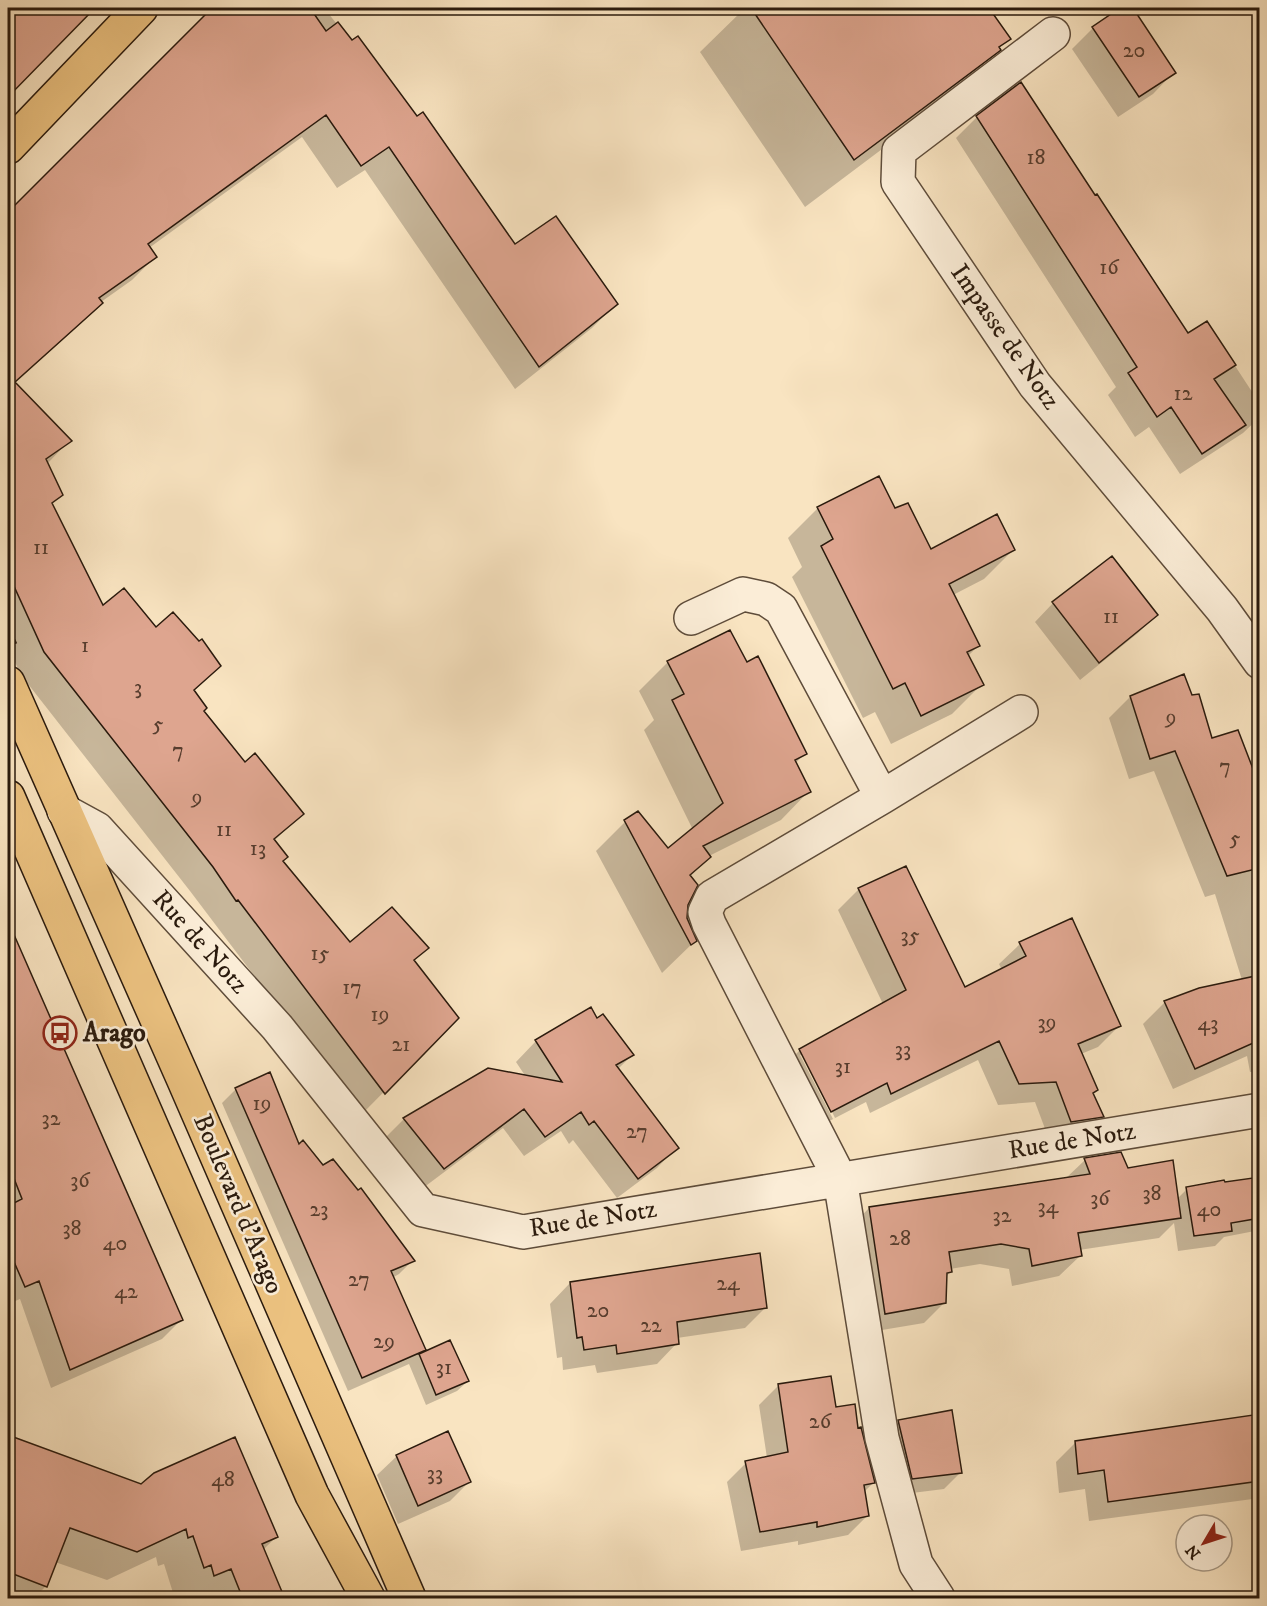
<svg xmlns="http://www.w3.org/2000/svg" width="1267" height="1606" font-family="'IM FELL DW Pica',serif">
<style>
.shadow{fill:#0003;fill-rule:evenodd}
.building{fill:#dea58f;stroke:#2a1a0d;stroke-width:1.5}
.lines{fill:none;stroke-linecap:round;stroke-linejoin:round}
.minor-casing{stroke:#5e4c3a;stroke-width:36}
.major-casing{stroke:#2a1a0d;stroke-width:36}
.path{stroke:#2a1a0d;stroke-width:4;stroke-dasharray:4.5 3;stroke-linecap:butt}
.minor{stroke:#fbedd7;stroke-width:33}
.major{stroke:#ecc280;stroke-width:33}
.labels{text-anchor:middle;dominant-baseline:central;stroke-width:5;stroke-linejoin:round;paint-order:stroke}
.number-label{font-size:22px;fill:#573d2e}
.street-label{font-size:26px;fill:#2a1a0d;stroke:#fbedd7}
.poi-label{font-size:26px;font-weight:bold;fill:#2a1a0d;stroke:#fbedd7;text-anchor:start}
</style>
<rect width="100%" height="100%" fill="#f9e4c1"/>
<filter id="stains"><feTurbulence type="fractalNoise" baseFrequency=".00333" numOctaves="4"/><feColorMatrix values="0 0 0 0 .2 0 0 0 0 .09 0 0 0 0 .02 0 0 0 .5 -.17"/></filter>
<radialGradient id="worn" r=".72"><stop offset=".6" stop-color="#630" stop-opacity="0"/><stop offset="1" stop-color="#630" stop-opacity=".3"/></radialGradient>
<path class="shadow" d="M 8,8 L 91,8 L 8,95 Z
M 214,8 L 324,8 L 515,246 L 616,304 L 592,328 L 515,389 L 365,170 L 337,188 L 302,137 L 149,248 L 155,257 L 132,280 L 101,302 L 78,326 L 14,384 L 69,441 L 47,464 L 61,495 L 51,504 L 103,607 L 156,629 L 219,666 L 193,692 L 202,711 L 245,764 L 302,814 L 274,841 L 282,861 L 349,945 L 427,948 L 413,962 L 457,1018 L 360,1116 L 190,891 L 21,675 L 8,647 L 8,213 Z
M 745,8 L 988,8 L 1009,38 L 950,98 L 805,207 L 700,52 Z
M 1123,8 L 1132,8 L 1174,72 L 1153,94 L 1118,117 L 1072,49 L 1093,28 Z
M 977,117 L 1188,335 L 1207,323 L 1260,404 L 1260,417 L 1243,433 L 1180,474 L 1149,427 L 1135,437 L 1108,395 L 1116,387 L 956,138 Z
M 818,508 L 895,510 L 930,551 L 1013,550 L 984,579 L 953,595 L 978,646 L 968,656 L 982,684 L 952,714 L 891,744 L 875,712 L 863,718 L 792,577 L 802,567 L 788,538 Z
M 1053,603 L 1156,615 L 1138,633 L 1080,680 L 1035,622 Z
M 668,662 L 746,664 L 805,753 L 795,764 L 809,791 L 781,820 L 709,856 L 690,877 L 686,918 L 695,941 L 662,973 L 596,851 L 625,822 L 668,850 L 693,830 L 644,730 L 654,720 L 639,691 Z
M 1130,697 L 1211,740 L 1260,802 L 1260,1071 L 1250,1072 L 1247,1056 L 1173,1089 L 1143,1024 L 1164,1003 L 1200,989 L 1242,980 L 1215,894 L 1205,897 L 1154,771 L 1129,779 L 1109,718 Z
M 859,889 L 964,989 L 1002,970 L 999,964 L 1020,944 L 1119,1026 L 1098,1047 L 1081,1054 L 1097,1089 L 1092,1094 L 1102,1117 L 1082,1137 L 1050,1142 L 1035,1102 L 998,1105 L 978,1060 L 870,1113 L 866,1102 L 810,1131 L 779,1071 L 800,1050 L 883,1004 L 838,910 ZM 800,1055 L 804,1055 L 835,1118 L 833,1119 Z
M 8,923 L 181,1320 L 162,1339 L 51,1388 L 20,1299 L 8,1304 Z
M 596,1020 L 632,1055 L 617,1070 L 677,1147 L 657,1168 L 617,1198 L 573,1140 L 569,1144 L 561,1131 L 524,1156 L 503,1128 L 423,1188 L 384,1139 L 404,1119 L 526,1077 L 516,1062 L 536,1041 Z
M 236,1089 L 322,1167 L 413,1260 L 399,1274 L 392,1278 L 424,1350 L 419,1355 L 449,1342 L 468,1381 L 457,1391 L 426,1405 L 409,1364 L 348,1391 L 222,1103 Z
M 1085,1160 L 1127,1170 L 1177,1199 L 1187,1189 L 1260,1178 L 1260,1230 L 1224,1237 L 1215,1246 L 1178,1251 L 1174,1223 L 1159,1238 L 1079,1250 L 1080,1256 L 1059,1276 L 1012,1286 L 1009,1269 L 980,1264 L 950,1269 L 951,1272 L 945,1277 L 945,1302 L 924,1323 L 864,1333 L 849,1229 L 869,1208 L 1065,1179 Z
M 570,1283 L 765,1308 L 745,1328 L 677,1338 L 677,1343 L 657,1364 L 597,1373 L 595,1365 L 563,1370 L 562,1357 L 557,1358 L 550,1304 Z
M 779,1385 L 834,1408 L 857,1430 L 873,1483 L 864,1492 L 868,1515 L 848,1535 L 798,1545 L 798,1541 L 741,1551 L 727,1482 L 746,1463 L 767,1458 L 759,1405 Z
M 899,1422 L 960,1473 L 944,1489 L 896,1495 L 883,1438 Z
M 8,1437 L 276,1537 L 263,1550 L 284,1598 L 183,1598 L 182,1594 L 174,1596 L 164,1564 L 158,1566 L 156,1557 L 107,1580 L 55,1562 L 46,1586 L 34,1598 L 8,1598 Z
M 1075,1443 L 1260,1455 L 1260,1498 L 1089,1521 L 1085,1489 L 1059,1493 L 1056,1462 Z
M 397,1456 L 469,1482 L 450,1501 L 398,1524 L 377,1475 Z"/>
<path class="building" d="M 8,8 L 95,8 L 8,97 Z
M 212,8 L 310,8 L 326,31 L 338,22 L 352,40 L 358,36 L 417,116 L 423,112 L 515,244 L 556,216 L 618,304 L 539,367 L 389,147 L 361,166 L 326,115 L 148,244 L 157,257 L 99,298 L 103,303 L 15,382 L 72,441 L 46,459 L 63,495 L 52,503 L 103,605 L 124,588 L 156,627 L 173,612 L 199,641 L 202,639 L 221,666 L 194,690 L 207,708 L 204,711 L 245,762 L 255,753 L 304,814 L 274,839 L 288,857 L 283,861 L 350,942 L 392,907 L 429,948 L 414,960 L 459,1018 L 385,1094 L 238,900 L 236,901 L 213,867 L 44,652 L 8,573 L 8,212 Z
M 751,8 L 989,8 L 1011,39 L 999,47 L 1001,50 L 854,160 Z
M 1120,8 L 1133,8 L 1176,73 L 1139,97 L 1092,27 Z
M 1021,82 L 1095,195 L 1097,194 L 1188,333 L 1207,321 L 1236,365 L 1214,379 L 1246,425 L 1202,454 L 1171,407 L 1157,417 L 1128,373 L 1137,367 L 976,116 Z
M 879,476 L 895,508 L 908,503 L 931,549 L 997,514 L 1015,550 L 949,584 L 980,646 L 967,652 L 984,685 L 921,716 L 905,683 L 893,689 L 821,546 L 833,539 L 817,507 Z
M 1112,556 L 1158,615 L 1099,663 L 1052,602 Z
M 730,630 L 747,662 L 758,656 L 807,754 L 795,760 L 811,792 L 703,846 L 711,857 L 690,875 L 698,885 L 688,905 L 687,918 L 697,941 L 691,945 L 624,820 L 638,811 L 668,848 L 723,803 L 672,700 L 684,694 L 667,661 Z
M 1184,674 L 1192,695 L 1199,694 L 1212,738 L 1238,730 L 1260,787 L 1260,868 L 1227,876 L 1175,751 L 1150,759 L 1130,696 Z
M 906,866 L 965,987 L 1026,956 L 1019,942 L 1072,918 L 1121,1026 L 1078,1044 L 1098,1090 L 1093,1093 L 1104,1117 L 1071,1122 L 1056,1082 L 1019,1084 L 999,1041 L 891,1094 L 887,1083 L 831,1112 L 799,1049 L 906,990 L 858,888 Z
M 8,921 L 183,1320 L 70,1370 L 39,1281 L 25,1287 L 8,1248 L 8,1206 L 22,1199 L 8,1163 Z
M 1260,975 L 1260,1040 L 1195,1069 L 1164,1001 L 1199,988 Z
M 591,1007 L 597,1018 L 603,1014 L 634,1055 L 616,1065 L 679,1148 L 638,1179 L 594,1121 L 589,1125 L 581,1112 L 545,1137 L 524,1109 L 444,1169 L 403,1118 L 488,1068 L 562,1082 L 535,1040 Z
M 270,1072 L 299,1144 L 303,1140 L 323,1165 L 333,1159 L 358,1190 L 361,1188 L 415,1261 L 391,1271 L 426,1350 L 362,1378 L 235,1088 Z
M 1121,1152 L 1128,1168 L 1173,1160 L 1181,1218 L 1078,1233 L 1082,1256 L 1032,1266 L 1029,1249 L 1001,1244 L 949,1252 L 952,1272 L 947,1273 L 946,1303 L 885,1314 L 869,1207 L 1090,1174 L 1084,1158 Z
M 1260,1177 L 1260,1218 L 1231,1223 L 1232,1231 L 1194,1236 L 1186,1187 L 1224,1180 L 1225,1182 Z
M 760,1253 L 767,1308 L 677,1322 L 679,1344 L 617,1354 L 616,1345 L 584,1350 L 582,1337 L 577,1338 L 570,1282 Z
M 450,1340 L 469,1381 L 436,1395 L 419,1354 Z
M 831,1376 L 836,1407 L 855,1404 L 858,1428 L 861,1427 L 875,1483 L 864,1485 L 869,1516 L 817,1527 L 817,1522 L 760,1532 L 745,1461 L 788,1452 L 778,1384 Z
M 952,1410 L 962,1473 L 912,1479 L 898,1420 Z
M 1260,1414 L 1260,1481 L 1108,1502 L 1104,1470 L 1078,1474 L 1075,1441 Z
M 448,1431 L 471,1482 L 418,1506 L 396,1455 Z
M 8,1435 L 141,1484 L 154,1473 L 235,1437 L 278,1537 L 262,1544 L 285,1599 L 243,1599 L 231,1569 L 214,1576 L 211,1565 L 204,1568 L 193,1536 L 188,1538 L 186,1529 L 137,1552 L 70,1528 L 47,1587 L 8,1572 Z"/>
<g class="lines">
<g class="minor-casing">
<path id="minor" d="M 1053,34 L 899,151 L 898,182 L 1035,385 L 1222,609 L 1260,662
M 691,618 L 743,594 L 766,599 L 781,609 L 882,797
M 64,811 L 97,829 L 277,1027 L 423,1210 L 523,1232 L 1260,1110
M 938,1598 L 916,1564 L 882,1438 L 840,1179 L 709,924 L 705,912 L 712,897 L 882,797 L 1021,712"/>
</g>
<g class="major-casing">
<path id="major" d="M 8,147 L 141,8
M 8,683 L 183,1078 L 409,1598
M 8,797 L 312,1495 L 368,1598"/>
</g>
<path class="path" d="M 8,626 L 16,646"/>
<use href="#minor" class="minor"/>
<use href="#major" class="major"/>
</g>
<defs>
<g id="bus-ring" transform="scale(1.725)"><circle r="9.5" fill="#fbedd7" stroke="#8f2418" stroke-width="1.5"/><path d="M-5-6H5V4H4V6H2V4H-2V6H-4V4H-5ZM-3.5-4V0h7V-4ZM-3.5 1.2v1.5H-2V1.2ZM2 1.2v1.5H3.5V1.2Z" fill="#8f2418"/></g>
</defs>
<g fill-rule="evenodd">
<use href="#bus-ring" x="60" y="1033"/>
</g>
<g class="labels">
<g class="number-label">
<text x="1134" y="50">20</text>
<text x="1036" y="157">18</text>
<text x="1109" y="267">16</text>
<text x="1183" y="393">12</text>
<text x="41" y="547">11</text>
<text x="1111" y="616">11</text>
<text x="85" y="645">1</text>
<text x="138" y="687">3</text>
<text x="1171" y="717">9</text>
<text x="158" y="724">5</text>
<text x="178" y="750">7</text>
<text x="1225" y="766">7</text>
<text x="197" y="797">9</text>
<text x="224" y="829">11</text>
<text x="1235" y="838">5</text>
<text x="258" y="848">13</text>
<text x="910" y="935">35</text>
<text x="320" y="953">15</text>
<text x="352" y="987">17</text>
<text x="380" y="1014">19</text>
<text x="1047" y="1022">39</text>
<text x="1208" y="1023">43</text>
<text x="401" y="1044">21</text>
<text x="903" y="1049">33</text>
<text x="843" y="1066">31</text>
<text x="262" y="1103">19</text>
<text x="51" y="1118">32</text>
<text x="637" y="1131">27</text>
<text x="80" y="1180">36</text>
<text x="1152" y="1193">38</text>
<text x="1100" y="1198">36</text>
<text x="1048" y="1206">34</text>
<text x="319" y="1209">23</text>
<text x="1209" y="1209">40</text>
<text x="1002" y="1215">32</text>
<text x="72" y="1228">38</text>
<text x="900" y="1238">28</text>
<text x="115" y="1243">40</text>
<text x="359" y="1279">27</text>
<text x="728" y="1283">24</text>
<text x="126" y="1291">42</text>
<text x="598" y="1310">20</text>
<text x="651" y="1325">22</text>
<text x="384" y="1341">29</text>
<text x="444" y="1367">31</text>
<text x="820" y="1421">26</text>
<text x="435" y="1473">33</text>
<text x="223" y="1479">48</text>
</g>
<g class="street-label">
<text transform="translate(1005 337) rotate(55)">Impasse de Notz</text>
<text transform="translate(200 942) rotate(48)">Rue de Notz</text>
<text transform="translate(1072 1141) rotate(-9)">Rue de Notz</text>
<text transform="translate(238 1204) rotate(67)">Boulevard d'Arago</text>
<text transform="translate(593 1219) rotate(-9)">Rue de Notz</text>
</g>
<g class="poi-label">
<text x="83" y="1033">Arago</text>
</g>
</g>
<rect width="1267" height="1606" fill="none" stroke="#f9e4c1" stroke-width="30"/>
<rect x="9" y="9" width="1249" height="1588" fill="none" stroke="#2a1a0d" stroke-width="3"/>
<rect x="15" y="15" width="1237" height="1576" fill="none" stroke="#2a1a0d" stroke-width="1.5"/>
<g transform="translate(1204 1543) rotate(231)"><circle r="28" fill="#fbedd7" stroke="#a79986" stroke-width="1.5"/>
<path d="M0-4.5L10 22L0 15L-10 22Z" fill="#8f2418"/>
<text y="-9" font-size="16" font-weight="bold" text-anchor="middle" fill="#2a1a0d">N</text>
</g>
<rect width="100%" height="100%" filter="url(#stains)"/>
<rect width="100%" height="100%" fill="url(#worn)"/>
</svg>
